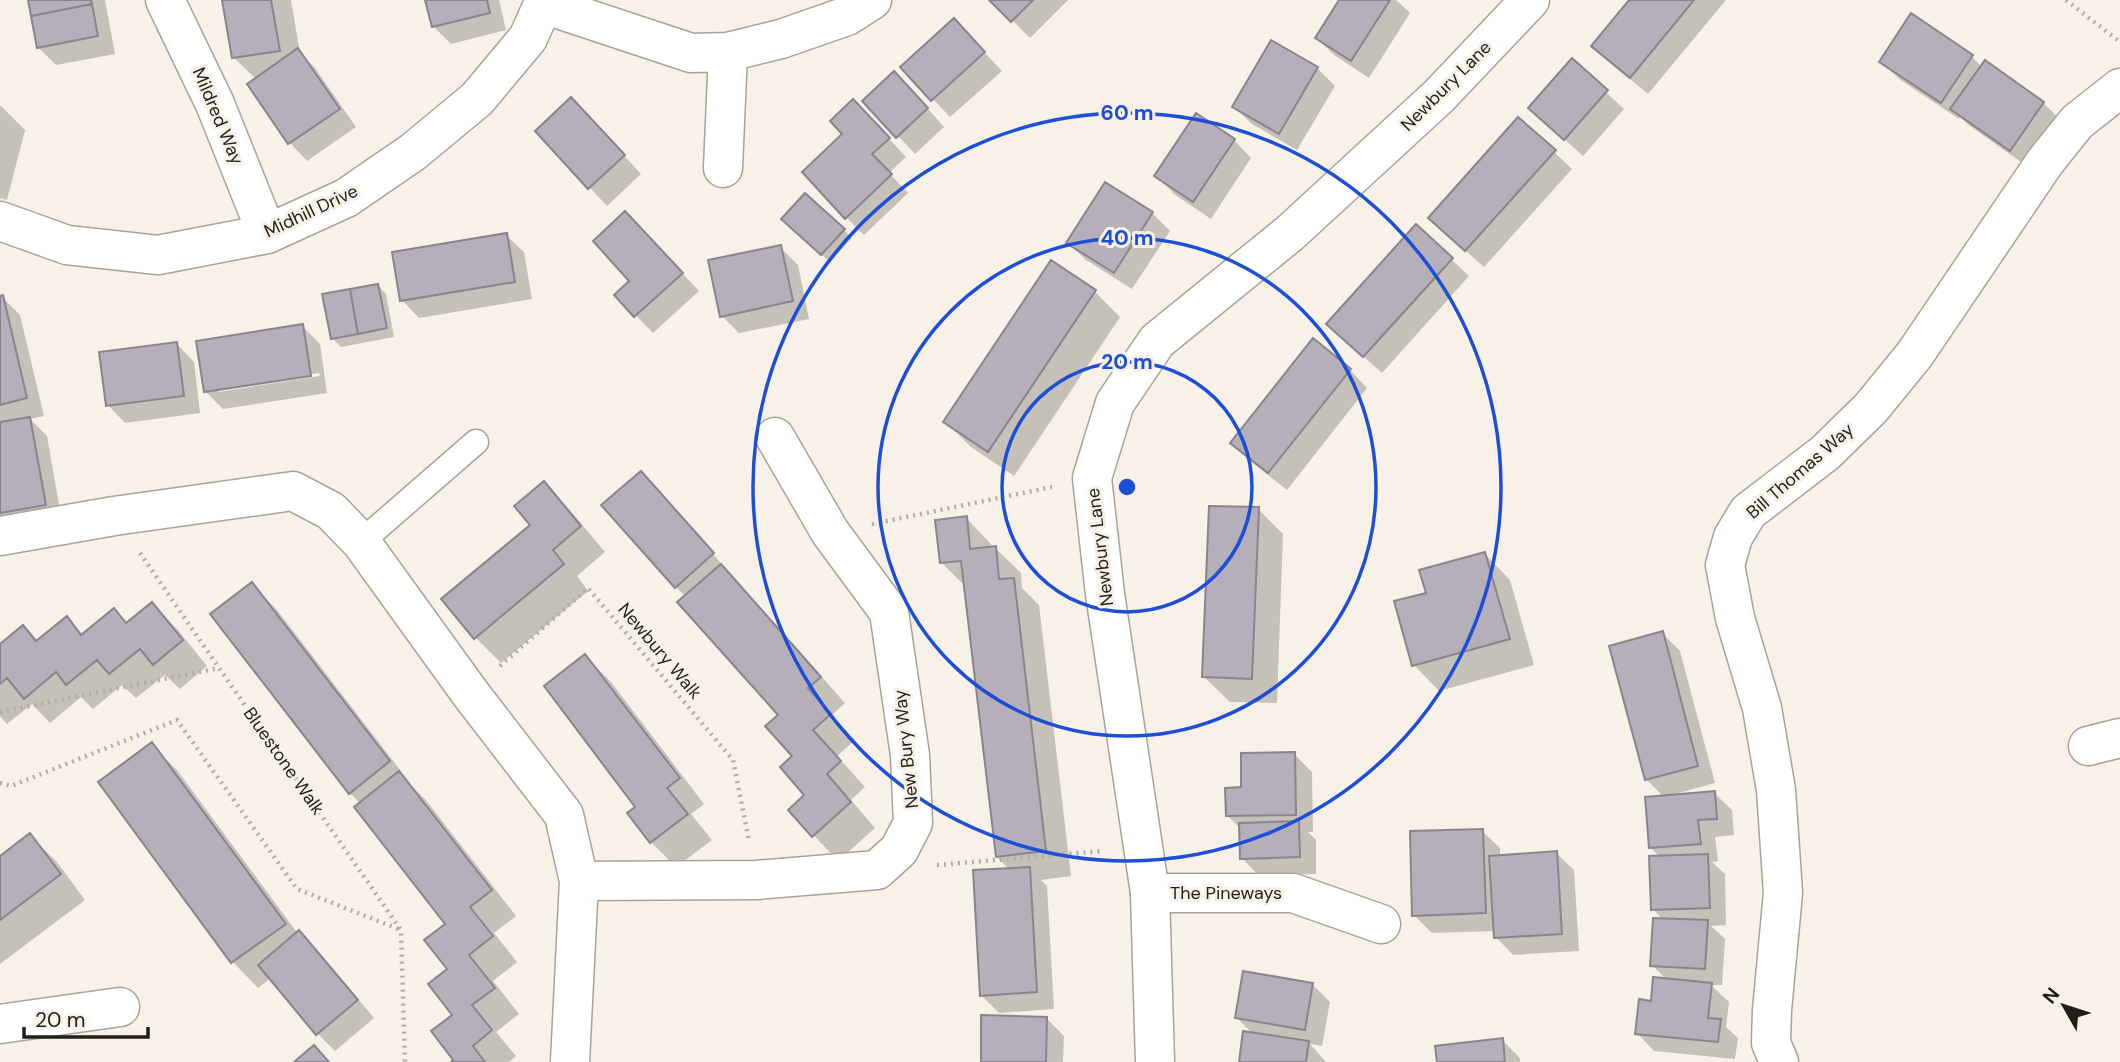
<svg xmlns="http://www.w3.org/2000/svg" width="2120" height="1062" font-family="'DM Sans',sans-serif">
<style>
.shadow{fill:#0003;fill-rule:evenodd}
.building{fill:#b4afb9;stroke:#89858e;stroke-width:2}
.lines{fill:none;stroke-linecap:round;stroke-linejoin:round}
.service-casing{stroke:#a9a49a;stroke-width:27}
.minor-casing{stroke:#a9a49a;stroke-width:41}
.tertiary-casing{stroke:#a9a49a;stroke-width:41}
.path{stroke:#b1ada5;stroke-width:4.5;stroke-dasharray:2 5;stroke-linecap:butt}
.service{stroke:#fff;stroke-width:24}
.minor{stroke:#fff;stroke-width:38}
.tertiary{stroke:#fff;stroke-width:38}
.ring{fill:none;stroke:#1d4ed8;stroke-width:3.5}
.labels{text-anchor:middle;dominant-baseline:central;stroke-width:6;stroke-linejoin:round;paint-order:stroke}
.street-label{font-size:18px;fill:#211f1c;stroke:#f7f1e7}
.centre{fill:#1d4ed8;stroke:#f7f1e7;stroke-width:3.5}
.ring-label{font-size:21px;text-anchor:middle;font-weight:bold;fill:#1d4ed8;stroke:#f7f1e7;stroke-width:6;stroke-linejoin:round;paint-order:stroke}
</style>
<rect width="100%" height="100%" fill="#f7f1e7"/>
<path class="shadow" d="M 30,0 L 105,0 L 115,54 L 56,65 L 38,47 Z
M 224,0 L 291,0 L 300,53 L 315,68 L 356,127 L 307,161 L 290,143 L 249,84 L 256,79 L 234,58 Z
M 427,0 L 499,0 L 506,30 L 451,44 L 433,26 Z
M 992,0 L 1068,0 L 1030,38 Z
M 1341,0 L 1396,0 L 1410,13 L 1369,78 L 1334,55 L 1317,38 Z
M 1631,0 L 1726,0 L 1648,94 L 1611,63 L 1593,46 Z
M 971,38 L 1002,71 L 950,117 L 903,67 Z
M 1972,57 L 1982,67 L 2043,103 L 2061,120 L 2028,167 L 1970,126 L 1960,117 L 1959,119 L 1899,79 L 1882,61 Z
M 1572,61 L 1624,109 L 1583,156 L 1530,108 Z
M 1317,68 L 1335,86 L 1297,150 L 1252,124 L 1234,107 Z
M 912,91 L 944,127 L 915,154 L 865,101 Z
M 0,105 L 25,130 L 7,200 L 0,198 Z
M 589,117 L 641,174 L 607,206 L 537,131 Z
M 870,118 L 906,157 L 889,173 L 908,193 L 864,235 L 846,217 Z
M 1234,140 L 1251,158 L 1211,219 L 1174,194 L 1157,176 Z
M 1554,152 L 1572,169 L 1484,267 L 1448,235 Z
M 1152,213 L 1170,231 L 1132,289 L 1086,260 L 1069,243 Z
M 792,228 L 844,230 L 852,238 L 830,262 Z
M 643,231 L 699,291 L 653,333 L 616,295 L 631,281 Z
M 506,235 L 524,252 L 532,299 L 419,318 L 402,300 Z
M 780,247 L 798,265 L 809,319 L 739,333 L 722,316 Z
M 1451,259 L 1469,276 L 1382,373 L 1346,341 Z
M 378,285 L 386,294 L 394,337 L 341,347 L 332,338 Z
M 1095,292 L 1120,317 L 1014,476 L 971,447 L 945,421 Z
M 2,297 L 20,315 L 44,416 L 30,419 L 47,436 L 62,522 L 0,529 L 0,298 Z
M 302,326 L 320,344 L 327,393 L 223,409 L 205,391 ZM 319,373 L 320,376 L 218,392 L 218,388 Z
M 177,344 L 194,362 L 200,413 L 125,423 L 108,405 Z
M 1350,370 L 1367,388 L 1287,490 L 1249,460 L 1232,443 Z
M 641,473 L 845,703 L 832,715 L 855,740 L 837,756 L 865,787 L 851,800 L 875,828 L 838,861 L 790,810 L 807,795 L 780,716 L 686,597 L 676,587 Z
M 544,484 L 569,509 L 605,552 L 577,576 L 588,591 L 501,663 L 476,638 L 444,599 L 533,525 Z
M 1258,509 L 1283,534 L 1277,703 L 1230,702 L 1204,677 Z
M 966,518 L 991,544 L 992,548 L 995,548 L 1021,573 L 1022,588 L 1039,605 L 1071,876 L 1041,880 L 1047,886 L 1054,1009 L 999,1013 L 981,995 L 1010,870 L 997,857 L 966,587 L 942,563 Z
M 1485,554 L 1510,580 L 1534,665 L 1439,691 L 1414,665 L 1428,594 Z
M 252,584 L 277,610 L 414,788 L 425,799 L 516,916 L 494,933 L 517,962 L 493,981 L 519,1014 L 496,1032 L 516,1056 L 509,1062 L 454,1062 L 454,1015 L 449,970 L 447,924 L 361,804 L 350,793 Z
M 152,604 L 177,629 L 207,666 L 180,689 L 165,675 L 136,698 L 122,685 L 93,709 L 81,697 L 50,723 L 32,704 L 7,724 L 0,716 L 0,646 L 23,627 L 38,642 L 67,619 L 83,635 L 114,611 L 127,624 Z
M 1662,633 L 1680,651 L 1715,783 L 1675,794 L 1675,796 L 1714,793 L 1732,810 L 1734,835 L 1715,837 L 1718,861 L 1712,862 L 1725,874 L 1726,925 L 1711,926 L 1725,939 L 1722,985 L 1711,985 L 1729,1002 L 1726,1027 L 1738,1038 L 1735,1059 L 1654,1051 L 1637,1033 L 1667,980 L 1652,965 L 1663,920 L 1653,909 L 1661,858 L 1651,848 L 1664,797 L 1646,779 Z
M 585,656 L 611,682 L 704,804 L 691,814 L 712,840 L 676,867 L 651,842 Z
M 151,745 L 177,770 L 298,934 L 299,932 L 317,950 L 374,1018 L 335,1051 L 318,1034 L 271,978 L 258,988 L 233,962 L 100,783 Z
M 1294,754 L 1312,772 L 1313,832 L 1308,832 L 1316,840 L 1316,874 L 1259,876 L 1242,858 L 1241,829 L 1228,816 L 1243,789 Z
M 1482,831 L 1500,848 L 1500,857 L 1556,853 L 1574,870 L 1579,951 L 1513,955 L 1496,937 L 1495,931 L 1432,933 L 1414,915 Z
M 30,836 L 56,861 L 85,900 L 0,964 L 0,858 Z
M 1312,984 L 1330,1002 L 1322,1046 L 1310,1044 L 1326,1062 L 1240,1062 L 1253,1034 L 1237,1018 Z
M 1046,1018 L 1064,1036 L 1063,1062 L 982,1062 Z
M 1502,1040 L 1520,1058 L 1520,1062 L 1439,1062 Z"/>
<path class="building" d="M 28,0 L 91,0 L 92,4 L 31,16 Z
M 222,0 L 271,0 L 280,51 L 232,58 Z
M 425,0 L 487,0 L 490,13 L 432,27 Z
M 989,0 L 1033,0 L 1011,22 Z
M 1339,0 L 1390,0 L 1351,61 L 1315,38 Z
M 1629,0 L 1694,0 L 1630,78 L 1591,46 Z
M 92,4 L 98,36 L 37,48 L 31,16 Z
M 1911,13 L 1973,55 L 1941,103 L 1879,62 Z
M 954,18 L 985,52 L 931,101 L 900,67 Z
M 1271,40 L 1318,67 L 1279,134 L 1232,107 Z
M 298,48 L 340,109 L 288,144 L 247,84 Z
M 1572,58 L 1608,90 L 1564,140 L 1528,108 Z
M 1985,60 L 2044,102 L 2010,151 L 1950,109 Z
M 894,71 L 928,108 L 896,138 L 862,101 Z
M 571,97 L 625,155 L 588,189 L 535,131 Z
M 853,99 L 890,138 L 872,154 L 892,174 L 845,219 L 802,172 L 842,134 L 830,121 Z
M 1196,113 L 1235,139 L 1193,202 L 1154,176 Z
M 1518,117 L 1556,150 L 1465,251 L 1428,218 Z
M 1105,182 L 1153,212 L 1114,273 L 1066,243 Z
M 805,193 L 845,229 L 821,255 L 781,219 Z
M 625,211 L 683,273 L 634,317 L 614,295 L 629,281 L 593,241 Z
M 1416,224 L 1453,258 L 1363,357 L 1326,324 Z
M 507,233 L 515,282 L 400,301 L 392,252 Z
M 781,245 L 793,301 L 720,317 L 708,260 Z
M 1051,260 L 1096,290 L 988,452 L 943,422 Z
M 378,284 L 387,328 L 358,334 L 350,289 Z
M 350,289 L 358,334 L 331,339 L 322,294 Z
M 3,295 L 27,398 L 0,405 L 0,296 Z
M 303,324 L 311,376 L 204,392 L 196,341 Z
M 1313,338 L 1351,369 L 1268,473 L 1230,443 Z
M 177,342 L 184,396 L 106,406 L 99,352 Z
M 30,417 L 46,505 L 0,513 L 0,422 Z
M 641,471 L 714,553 L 675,588 L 601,505 Z
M 544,481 L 581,526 L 553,550 L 564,564 L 474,639 L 441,599 L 530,525 L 514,506 Z
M 1209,506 L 1259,507 L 1252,679 L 1202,677 Z
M 967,516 L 970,549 L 996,546 L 999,579 L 1014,578 L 1046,851 L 996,857 L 961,561 L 940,563 L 935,520 Z
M 1485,552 L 1510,639 L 1412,666 L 1394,601 L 1426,593 L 1419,570 Z
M 721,564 L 821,677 L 808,688 L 831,714 L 813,730 L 841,761 L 827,774 L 851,802 L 812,837 L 788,810 L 804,795 L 780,767 L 792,756 L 765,726 L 778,715 L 677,602 Z
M 252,582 L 390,761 L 349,794 L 210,614 Z
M 152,602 L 183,640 L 153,665 L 140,649 L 109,674 L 97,660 L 66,685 L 56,672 L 24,699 L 7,678 L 0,684 L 0,644 L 23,625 L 36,641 L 67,616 L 81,635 L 114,608 L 126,623 Z
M 1663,631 L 1698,766 L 1645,780 L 1609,646 Z
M 585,654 L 680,778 L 667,788 L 688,814 L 650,843 L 627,813 L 635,807 L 544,686 Z
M 152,742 L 286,924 L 231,963 L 98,782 Z
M 1295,752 L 1296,815 L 1226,816 L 1225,788 L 1241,787 L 1241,753 Z
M 399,771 L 492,890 L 470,907 L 493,936 L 469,955 L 495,988 L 472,1005 L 492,1030 L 473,1046 L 485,1062 L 451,1062 L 453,1060 L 431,1031 L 452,1015 L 428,984 L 447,969 L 424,940 L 445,924 L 354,807 Z
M 1715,791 L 1717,819 L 1698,820 L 1701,844 L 1649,848 L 1645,797 Z
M 1299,821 L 1300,857 L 1240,859 L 1239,823 Z
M 1483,829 L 1486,913 L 1412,916 L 1410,831 Z
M 30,833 L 61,874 L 0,920 L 0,856 Z
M 1557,851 L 1562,934 L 1494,938 L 1489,856 Z
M 1708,854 L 1710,908 L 1651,910 L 1649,856 Z
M 1030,867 L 1037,992 L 980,996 L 973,870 Z
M 1653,918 L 1708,920 L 1705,969 L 1650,966 Z
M 299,930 L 358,1000 L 316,1035 L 258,965 Z
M 1243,971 L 1313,983 L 1305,1030 L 1235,1018 Z
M 1653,977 L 1712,983 L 1708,1018 L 1721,1019 L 1718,1042 L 1635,1034 L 1639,999 L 1651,1001 Z
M 981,1015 L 1047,1017 L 1046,1062 L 981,1062 Z
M 1243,1031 L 1309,1041 L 1306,1062 L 1239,1062 Z
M 1503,1038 L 1505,1062 L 1437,1062 L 1435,1046 Z
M 314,1045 L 329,1062 L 294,1062 Z"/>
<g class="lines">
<g class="service-casing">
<path id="service" d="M 361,542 L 476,442"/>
</g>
<g class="minor-casing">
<path id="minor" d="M 165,0 L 215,104 L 267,234
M 543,4 L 691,53 L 728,52 L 781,39 L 847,16 L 872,0
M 723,168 L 728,52
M 0,221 L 67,245 L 158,255 L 267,234 L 346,198 L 413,152 L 477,99 L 528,38 L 545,0
M 0,536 L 114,516 L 293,491 L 331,511 L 361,542 L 470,693 L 564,815 L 579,881 L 570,1062
M 2088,746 L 2120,738
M 579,881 L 756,880 L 877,870 L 899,850 L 913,823 L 910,755 L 889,612 L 830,532 L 775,437
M 1150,893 L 1293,893 L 1381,924
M 0,1024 L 120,1007
M 1779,1062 L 1771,1043 L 1772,1010 L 1783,893 L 1776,790 L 1762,708 L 1735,618 L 1725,565 L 1733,537 L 1748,512 L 1825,453 L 1871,408 L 1915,354 L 2045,162 L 2077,122 L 2120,88"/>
</g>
<g class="tertiary-casing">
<path id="tertiary" d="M 1155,1062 L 1150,893 L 1105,594 L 1092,478 L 1115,403 L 1157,341 L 1290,233 L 1439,96 L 1530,0"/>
</g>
<path class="path" d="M 2066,0 L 2120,42
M 872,524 L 1052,487
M 140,553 L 219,668
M 500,666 L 588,588 L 733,760 L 749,841
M 0,712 L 219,668 L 401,930 L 405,1062
M 0,783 L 11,786 L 177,720 L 297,889 L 401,930
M 937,865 L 1102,851"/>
<use href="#service" class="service"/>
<use href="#minor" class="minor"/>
<use href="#tertiary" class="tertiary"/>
</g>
<g class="ring">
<circle cx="1127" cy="487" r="125"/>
<circle cx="1127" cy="487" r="249"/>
<circle cx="1127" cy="487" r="374"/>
</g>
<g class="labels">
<g class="street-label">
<text transform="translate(1446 86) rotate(-45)">Newbury Lane</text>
<text transform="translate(218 116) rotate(67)">Mildred Way</text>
<text transform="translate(311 211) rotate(-25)">Midhill Drive</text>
<text transform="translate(1800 471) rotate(-41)">Bill Thomas Way</text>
<text transform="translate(1100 547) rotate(-97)">Newbury Lane</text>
<text transform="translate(660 651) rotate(50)">Newbury Walk</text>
<text transform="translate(906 749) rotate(-96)">New Bury Way</text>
<text transform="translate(284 761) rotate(55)">Bluestone Walk</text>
<text x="1226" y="893">The Pineways</text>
</g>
</g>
<circle cx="1127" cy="487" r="10" class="centre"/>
<g class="ring-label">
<text x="1127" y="120">60 m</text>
<text x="1127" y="245">40 m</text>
<text x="1127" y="369">20 m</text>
</g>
<g transform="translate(2064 1006) rotate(309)" stroke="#f7f1e7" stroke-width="5" paint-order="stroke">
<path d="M0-5L12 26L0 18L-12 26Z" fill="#211f1c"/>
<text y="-10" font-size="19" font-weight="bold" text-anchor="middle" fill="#211f1c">N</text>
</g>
<path d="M24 1027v10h124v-10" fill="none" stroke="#211f1c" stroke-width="3.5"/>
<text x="35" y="1027" font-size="21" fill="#211f1c" stroke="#f7f1e7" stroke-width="5" paint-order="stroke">20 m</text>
</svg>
